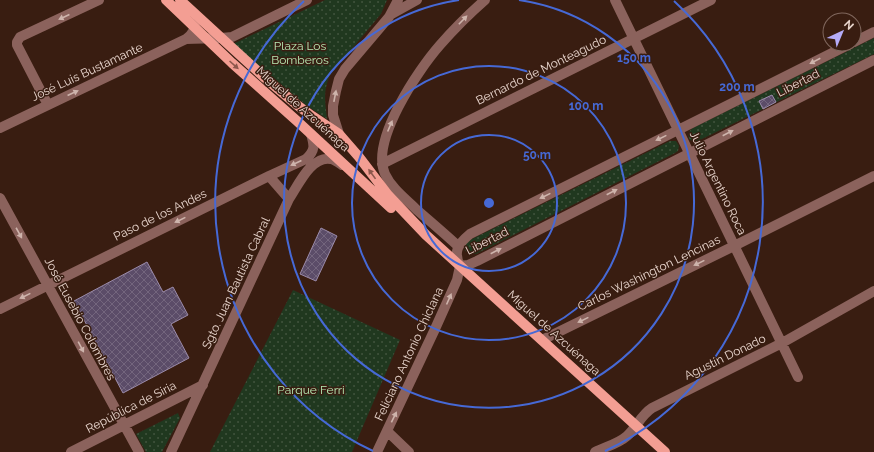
<svg xmlns="http://www.w3.org/2000/svg" width="874" height="452" font-family="Raleway,sans-serif">
<style>
.park{fill:url(#park-dots)}
.building{fill:url(#building-cross-hatch);stroke:#9b8baa}
.lines{fill:none;stroke-linecap:round;stroke-linejoin:round}
.minor{stroke:#8b625c;stroke-width:10}
.major{stroke:#f39e93;stroke-width:10}
.oneway{fill:#ceb4ac}
.oneway2{fill:#8d574c}
.ring{fill:none;stroke:#4669d6;stroke-width:2}
.labels{text-anchor:middle;dominant-baseline:central;stroke-width:3;stroke-linejoin:round;paint-order:stroke}
.park-label{font-size:12px;fill:#b7ecb5;stroke:#391d11}
.street-label{font-size:12px;fill:#ead7cf;stroke:#391d11}
.centre{fill:#4669d6;stroke:#391d11;stroke-width:2}
.ring-label{font-size:12px;text-anchor:middle;font-weight:bold;fill:#4669d6;stroke:#391d11;stroke-width:3;stroke-linejoin:round;paint-order:stroke}
</style>
<defs>
<pattern id="park-dots" width="8" height="8" patternUnits="userSpaceOnUse"><rect width="8" height="8" fill="#20381f"/><path d="M2 2h.1M6 6h.1" fill="none" stroke="#41543e" stroke-width="1.8" stroke-linecap="round"/></pattern>
<pattern id="building-cross-hatch" width="8" height="8" patternUnits="userSpaceOnUse"><rect width="8" height="8" fill="#5b4c68"/><path d="M0 0l8 8M0 8l8-8" fill="none" stroke="#73657d"/></pattern>
</defs>
<rect width="100%" height="100%" fill="#391d11"/>
<path class="park" d="M 325,0 L 387,0 L 381,14 L 330,75 C 323,92 325,101 327,119 L 306,105 L 243,53 L 233,44 Z
M 874,38 L 874,54 L 698,141 C 689,144 684,134 693,128 Z
M 670,141 L 676,141 L 679,146 L 678,151 L 675,153 L 476,254 L 470,254 L 465,251 C 463,245 467,242 472,239 Z
M 293,290 L 400,340 L 352,452 L 210,452 Z
M 178,413 L 180,418 L 162,452 L 146,452 L 136,434 Z"/>
<path class="building" d="M 772,95 L 776,102 L 763,109 L 759,101 Z
M 321,228 L 337,236 L 316,281 L 300,274 Z
M 147,262 L 163,292 L 173,287 L 188,315 L 171,324 L 189,358 L 123,393 L 74,301 Z"/>
<g class="lines">
<path class="minor" d="M 615,0 L 798,377
M 390,15 L 417,0
M 186,39 C 201,38 217,39 232,37 L 307,0
M 854,42 L 874,32
M 48,105 L 17,45 L 17,42 L 20,37 L 99,0
M 0,128 L 186,39 C 193,34 195,29 195,21
M 339,134 L 333,115 L 333,106 L 336,91 L 339,79 L 345,69 L 389,17 L 398,0
M 382,164 L 711,0
M 269,176 L 289,199
M 0,198 L 139,452
M 458,246 C 445,234 431,222 417,210 C 406,199 392,189 385,174 C 370,141 418,70 440,45 C 454,29 469,14 485,0
M 460,266 C 453,251 458,244 470,234 L 850,44
M 460,266 L 468,265 L 477,261 L 874,60
M 0,309 L 269,176 L 306,159 C 316,150 314,145 311,134
M 542,340 L 734,246 L 874,176
M 387,431 L 409,452
M 71,452 L 203,385
M 171,452 L 289,199 C 298,186 311,155 331,159 C 335,160 339,163 342,165
M 377,452 L 435,329 L 457,280 L 460,266
M 595,452 C 605,447 618,444 627,436 C 636,428 641,415 652,408 L 782,343 L 874,291"/>
<path class="major" d="M 166,0 L 232,63 L 297,121 L 391,208
M 180,0 L 265,78 L 297,105 L 312,116 L 339,134 L 359,157 L 388,195 L 426,235 L 665,452"/>
</g>
<defs><path id="oneway-solid" d="M-6-.8H1V-3.2L6.5 0L1 3.2V.8H-6Z"/></defs>
<g class="oneway">
<use href="#oneway-solid" transform="translate(64 17) rotate(155)"/>
<use href="#oneway-solid" transform="translate(463 20) rotate(-46)"/>
<use href="#oneway-solid" transform="translate(815 61) rotate(153)"/>
<use href="#oneway-solid" transform="translate(73 93) rotate(-25)"/>
<use href="#oneway-solid" transform="translate(335 96) rotate(-79)"/>
<use href="#oneway-solid" transform="translate(390 126) rotate(-67)"/>
<use href="#oneway-solid" transform="translate(728 133) rotate(-27)"/>
<use href="#oneway-solid" transform="translate(661 138) rotate(154)"/>
<use href="#oneway-solid" transform="translate(296 163) rotate(155)"/>
<use href="#oneway-solid" transform="translate(612 192) rotate(-27)"/>
<use href="#oneway-solid" transform="translate(545 196) rotate(154)"/>
<use href="#oneway-solid" transform="translate(180 220) rotate(154)"/>
<use href="#oneway-solid" transform="translate(19 233) rotate(61)"/>
<use href="#oneway-solid" transform="translate(496 251) rotate(-27)"/>
<use href="#oneway-solid" transform="translate(699 263) rotate(154)"/>
<use href="#oneway-solid" transform="translate(25 296) rotate(154)"/>
<use href="#oneway-solid" transform="translate(449 299) rotate(-66)"/>
<use href="#oneway-solid" transform="translate(583 320) rotate(154)"/>
<use href="#oneway-solid" transform="translate(81 347) rotate(62)"/>
<use href="#oneway-solid" transform="translate(394 417) rotate(-64)"/>
</g>
<g class="oneway2">
<use href="#oneway-solid" transform="translate(234 65) rotate(42)"/>
<use href="#oneway-solid" transform="translate(372 174) rotate(-126)"/>
</g>
<g class="ring">
<circle cx="489" cy="203" r="68"/>
<circle cx="489" cy="203" r="137"/>
<path d="M519 0A205 205 0 1 1 459 0"/>
<path d="M373 451A274 274 0 0 1 304 1M674 1A274 274 0 0 1 605 451"/>
</g>
<g class="labels">
<g class="park-label">
<text x="300" y="46">Plaza Los<tspan x="300" dy="14">Bomberos</tspan></text>
<text x="311" y="390">Parque Ferri</text>
</g>
<g class="street-label">
<text transform="translate(541 70) rotate(-26)">Bernardo de Monteagudo</text>
<text transform="translate(87 72) rotate(-25)">José Luis Bustamante</text>
<text transform="translate(798 83) rotate(-27)">Libertad</text>
<text transform="translate(303 109) rotate(42)">Miguel de Azcuénaga</text>
<text transform="translate(718 183) rotate(64)">Julio Argentino Roca</text>
<text transform="translate(160 215) rotate(-26)">Paso de los Andes</text>
<text transform="translate(487 241) rotate(-27)">Libertad</text>
<text transform="translate(649 273) rotate(-26)">Carlos Washington Lencinas</text>
<text transform="translate(236 283) rotate(-65)">Sgto. Juan Bautista Cabral</text>
<text transform="translate(80 319) rotate(62)">José Eusebio Colombres</text>
<text transform="translate(554 333) rotate(42)">Miguel de Azcuénaga</text>
<text transform="translate(409 354) rotate(-65)">Feliciano Antonio Chiclana</text>
<text transform="translate(725 357) rotate(-26)">Agustín Donado</text>
<text transform="translate(131 407) rotate(-27)">República de Siria</text>
</g>
</g>
<circle cx="489" cy="203" r="6" class="centre"/>
<g class="ring-label">
<text x="634" y="62">150 m</text>
<text x="737" y="91">200 m</text>
<text x="586" y="110">100 m</text>
<text x="537" y="159">50 m</text>
</g>
<g transform="translate(842 32) rotate(44)"><circle r="19" fill="#391d11" stroke="#80675d"/>
<path d="M0-3L7 15L0 10L-7 15Z" fill="#b6acf8"/>
<text y="-6" font-size="11" font-weight="bold" text-anchor="middle" fill="#ead7cf">N</text>
</g>
</svg>
